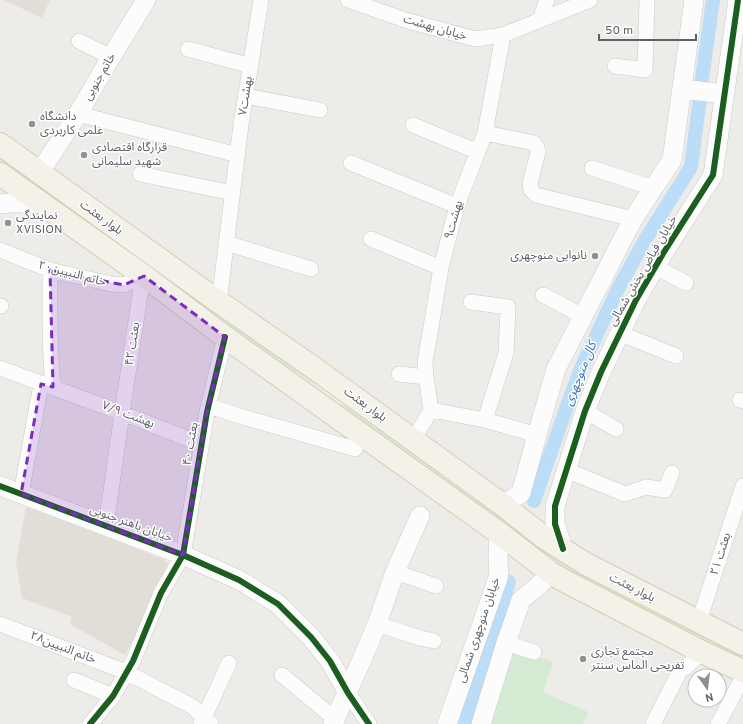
<svg xmlns="http://www.w3.org/2000/svg" width="743" height="724" font-family="Overpass,'Noto Sans Arabic',sans-serif">
<style>
.education{fill:#e1ded7}
.green{fill:#d5ead3}
.lines{fill:none;stroke-linecap:round;stroke-linejoin:round}
.canal{stroke:#bbddf8;stroke-width:14}
.minor-casing{stroke:#cacaca;stroke-width:16}
.tertiary-casing{stroke:#cacaca;stroke-width:20}
.primary-casing{stroke:#d6cdb5;stroke-width:24}
.minor{stroke:#fcfcfc;stroke-width:15}
.tertiary{stroke:#fcfcfc;stroke-width:19}
.primary{stroke:#f3f1e8;stroke-width:22}
.cycleway-casing{stroke:#fff;stroke-width:8}
.cycleway{stroke:#1b5e20;stroke-width:6}
.marked{fill:#7b2cbf;fill-opacity:0.2;stroke:#7b2cbf;stroke-width:3;stroke-dasharray:8 5;stroke-linejoin:round}
.poi-dot{fill:#8f9294;stroke:#fff;stroke-width:1.5}
.labels{text-anchor:middle;dominant-baseline:central;stroke-width:3;stroke-linejoin:round;paint-order:stroke}
.street-label{font-size:12px;fill:#5d6166;stroke:#fff}
.poi-label{font-size:12px;fill:#5d6166;stroke:#fff;text-anchor:start}
.water-label{font-size:13px;font-style:italic;fill:#3e78b5;stroke:#fff}
</style>
<rect width="100%" height="100%" fill="#edece8"/>
<path class="education" d="M 4,0 L 50,0 L 42,18 Z
M 26,507 L 110,538 L 165,560 L 170,568 L 125,655 L 70,624 L 72,617 L 22,598 L 16,562 Z"/>
<path class="green" d="M 0,156 L 318,383 L 318,385 L 316,385 L 303,376 L 277,362 L 0,163 Z
M 343,404 L 359,416 L 380,426 L 743,653 L 743,662 L 575,578 L 340,407 Z
M 514,649 L 553,662 L 543,692 L 588,712 L 583,724 L 488,724 Z"/>
<g class="lines">
<path class="canal" d="M 702,79 L 713,0
M 534,501 L 568,403 L 582,366 L 619,287 L 645,240 L 691,167 L 700,98
M 465,724 L 509,582"/>
<g class="minor-casing">
<path id="minor" d="M 348,0 L 405,20 L 475,39 L 503,35 L 590,0
M 540,19 L 547,0
M 79,41 L 111,57
M 188,49 L 251,66
M 615,66 L 645,70 L 647,0
M 246,96 L 320,110
M 78,114 L 238,155
M 413,125 L 478,152
M 485,133 L 534,143 L 537,147 L 538,152 L 530,183 L 531,190 L 536,195 L 633,219
M 351,163 L 457,206
M 592,168 L 653,188
M 140,174 L 233,193
M 371,239 L 441,268
M 226,243 L 311,269
M 0,250 L 50,270 L 111,284 L 124,285 L 144,276
M 655,267 L 686,283
M 50,270 C 50,309 49,348 53,387
M 543,295 L 583,316
M 219,302 L 241,125 L 261,0
M 471,302 L 508,307 L 506,353 L 485,420
M 0,306 L 1,306
M 619,333 L 676,356
M 0,368 L 122,413 L 201,444
M 399,374 L 426,377
M 740,400 L 743,401
M 209,406 L 243,417 L 355,449
M 431,410 L 426,377 L 425,362 L 441,268 L 457,206 L 485,133 L 503,35
M 431,410 L 485,420 L 537,435
M 585,411 L 616,429
M 413,440 L 431,410
M 566,470 L 625,494 L 646,487 L 665,490 L 672,473
M 21,494 L 41,384
M 106,526 L 122,413 L 140,295 L 144,276
M 395,572 L 436,586
M 699,621 L 743,486
M 0,624 L 126,672 L 193,707 L 211,724
M 377,624 L 420,638 L 434,641
M 506,643 L 534,652
M 282,675 L 335,719
M 74,680 L 113,696
M 348,693 L 369,724
M 90,724 L 113,696 L 133,661 L 161,593 L 183,555 L 207,412 L 225,337
M 201,724 L 229,663
M 653,724 L 680,671 L 686,667 L 702,652
M 718,724 L 743,677"/>
</g>
<g class="tertiary-casing">
<path id="tertiary" d="M 682,89 L 724,94
M 39,173 L 78,114 L 111,57 L 146,0
M 0,204 L 10,203 L 41,203
M 0,486 L 183,555 L 239,580 L 278,604 L 311,637 L 330,661 L 348,693
M 503,505 L 521,493 L 537,435 L 556,369 L 633,219 L 646,199 L 672,160 L 694,0
M 563,549 L 555,524 L 555,506 L 585,411 L 601,372 L 636,300 L 664,252 L 713,175 L 738,0
M 333,724 L 364,655 L 377,624 L 395,572 L 420,516
M 447,724 L 499,575 L 498,558 L 499,533
M 481,724 L 506,643 L 521,600 L 538,586 L 551,573"/>
</g>
<g class="primary-casing">
<path id="primary" d="M 0,144 L 219,302 L 314,368 L 503,505 L 546,539 L 586,564 L 743,644
M 0,174 L 144,276 L 225,337 L 499,533 L 551,573 L 559,578 L 702,652 L 743,671"/>
</g>
<use href="#minor" class="minor"/>
<use href="#tertiary" class="tertiary"/>
<use href="#primary" class="primary"/>
<g class="cycleway-casing">
<path id="cycleway" d="M 0,486 L 183,555 L 239,580 L 278,604 L 311,637 L 330,661 L 348,693 L 369,724
M 563,549 L 555,524 L 555,506 L 585,411 L 601,372 L 636,300 L 664,252 L 713,175 L 738,0
M 90,724 L 113,696 L 133,661 L 161,593 L 183,555 L 207,412 L 225,337"/>
</g>
<use href="#cycleway" class="cycleway"/>
</g>
<path class="marked" d="M 50,270 L 124,285 L 144,276 L 225,337 L 207,412 L 183,555 L 21,494 L 41,384 L 53,387 Z"/>
<g class="poi-dot">
<circle cx="32" cy="124" r="4"/>
<circle cx="84" cy="155" r="4"/>
<circle cx="8" cy="223" r="4"/>
<circle cx="595" cy="256" r="4"/>
<circle cx="583" cy="659" r="4"/>
</g>
<g class="labels">
<g class="street-label">
<text transform="translate(435 28) rotate(16)">خیابان بهشت</text>
<text transform="translate(100 77) rotate(-60)">خاتم جنوبی</text>
<text transform="translate(246 96) rotate(-81)">بهشت۷</text>
<text transform="translate(101 218) rotate(36)">بلوار بعثت</text>
<text transform="translate(454 220) rotate(-74)">بهشت۹</text>
<text transform="translate(643 271) rotate(-60)">خیابان فیاض بخش شمالی</text>
<text transform="translate(72 274) rotate(15)">خاتم النبیین۲۰</text>
<text transform="translate(133 344) rotate(-81)">بعثت ۴۲</text>
<text transform="translate(365 405) rotate(36)">بلوار بعثت</text>
<text transform="translate(128 415) rotate(21)">بهشت ۷/۹</text>
<text transform="translate(191 444) rotate(-80)">بعثت ۴۰</text>
<text transform="translate(131 524) rotate(20)">خیابان باهنر جنوبی</text>
<text transform="translate(721 554) rotate(-72)">بعثت ۲۱</text>
<text transform="translate(632 588) rotate(27)">بلوار بعثت</text>
<text transform="translate(479 630) rotate(-71)">خیابان منوچهری شمالی</text>
<text transform="translate(63 648) rotate(21)">خاتم النبیین۲۸</text>
</g>
<g class="poi-label">
<text x="40" y="117">دانشگاه<tspan x="40" dy="14">علمی کاربردی</tspan></text>
<text x="92" y="148">قرارگاه اقتصادی<tspan x="92" dy="14">شهید سلیمانی</tspan></text>
<text x="16" y="216">نمایندگی<tspan x="16" dy="14">XVISION</tspan></text>
<text x="587" y="256" text-anchor="end">نانوایی منوچهری</text>
<text x="591" y="652">مجتمع تجاری<tspan x="591" dy="14">تفریحی الماس سنتر</tspan></text>
</g>
<g class="water-label">
<text transform="translate(581 374) rotate(-68)">کال منوچهری</text>
</g>
</g>
<g transform="translate(707 688) rotate(166)"><circle r="19" fill="#ffffff" stroke="#bec0c2"/>
<path d="M0-3L7 15L0 10L-7 15Z" fill="#8f9294"/>
<text y="-6" font-size="11" font-weight="bold" text-anchor="middle" fill="#5d6166">N</text>
</g>
<path d="M599 34v6h97v-6" fill="none" stroke="#5d6166" stroke-width="2"/>
<text x="605" y="34" font-size="12" fill="#5d6166" stroke="#ffffff" stroke-width="3" paint-order="stroke">50 m</text>
</svg>
